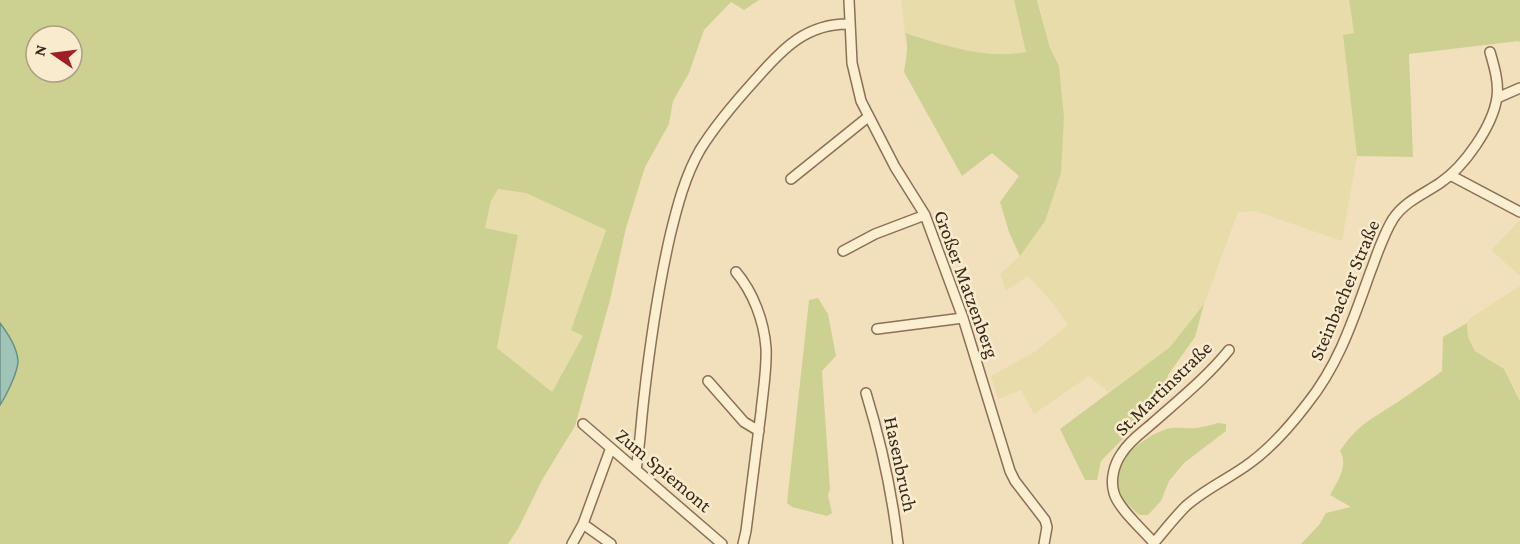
<svg xmlns="http://www.w3.org/2000/svg" width="1520" height="544" font-family="'Crimson Pro',serif">
<style>
.farmland{fill:#e8dcaa}
.green{fill:#ccd191;fill-rule:evenodd}
.water{fill:#a2c3b8;stroke:#689186;stroke-width:1.5}
.lines{fill:none;stroke-linecap:round;stroke-linejoin:round}
.street-casing{stroke:#8c7055;stroke-width:12}
.street{stroke:#fceed1;stroke-width:9}
.labels{text-anchor:middle;dominant-baseline:central;stroke-width:5;stroke-linejoin:round;paint-order:stroke}
.street-label{font-size:20px;fill:#39291b;stroke:#f9ebce}
</style>
<rect width="100%" height="100%" fill="#f2e0bd"/>
<path class="farmland" d="M 901,0 L 1014,0 L 1027,52 L 1009,55 L 988,55 L 961,50 L 905,33 Z
M 1038,0 L 1349,0 L 1354,34 L 1343,36 L 1357,156 L 1342,241 L 1255,211 L 1238,212 L 1204,304 L 1170,347 L 1108,392 L 1089,376 L 1034,414 L 1021,390 L 998,399 L 991,376 L 1036,351 L 1068,325 L 1052,302 L 1028,276 L 1006,291 L 1000,274 L 1020,256 L 1064,117 L 1059,66 L 1050,48 Z
M 498,189 L 526,193 L 606,230 L 571,330 L 584,335 L 552,392 L 497,348 L 518,235 L 485,229 L 491,201 Z
M 1520,220 L 1520,276 L 1491,250 Z
M 1520,286 L 1520,401 L 1514,387 L 1490,360 L 1475,351 L 1468,337 L 1467,323 L 1470,318 Z"/>
<path class="green" d="M 0,0 L 759,0 L 744,10 L 731,2 L 704,30 L 689,73 L 673,101 L 669,124 L 645,167 L 626,228 L 610,300 L 575,426 L 542,480 L 519,527 L 508,544 L 0,544 L 0,405 L 6,396 L 11,339 L 0,323 ZM 36,36 L 72,36 L 72,72 L 36,72 ZM 498,189 L 526,193 L 606,230 L 571,330 L 583,336 L 552,392 L 497,348 L 518,235 L 485,228 L 491,201 Z
M 1014,0 L 1037,0 L 1050,48 L 1059,66 L 1064,117 L 1061,173 L 1045,221 L 1020,256 L 1009,232 L 1000,202 L 1019,176 L 992,153 L 962,176 L 904,72 C 906,57 909,48 905,33 C 945,45 984,60 1026,52 Z
M 1349,0 L 1520,0 L 1520,43 L 1519,41 L 1409,54 L 1413,157 L 1357,156 L 1343,35 L 1354,33 Z
M 818,298 L 828,314 L 836,356 L 822,371 L 830,489 L 828,495 L 832,513 L 827,516 L 792,507 L 787,503 L 809,300 Z
M 1204,304 L 1195,337 L 1168,375 L 1165,396 L 1101,461 L 1097,480 L 1085,480 L 1060,429 L 1170,347 Z
M 1467,323 L 1468,337 L 1475,351 L 1504,369 L 1520,401 L 1520,544 L 1301,544 L 1319,525 L 1326,513 L 1351,507 L 1330,495 C 1337,482 1349,466 1340,451 C 1360,421 1375,418 1402,399 C 1416,390 1429,380 1442,371 L 1443,337 Z
M 1218,423 L 1226,424 L 1226,431 L 1184,463 L 1169,481 L 1161,501 L 1148,515 L 1139,515 C 1133,509 1125,502 1121,495 C 1104,466 1140,439 1164,430 C 1173,426 1186,429 1196,428 C 1203,427 1211,425 1218,423 Z"/>
<path class="water" d="M 0,323 C 8,334 17,347 18,361 C 18,372 6,396 0,405 Z"/>
<g class="lines">
<g class="street-casing">
<path id="street" d="M 849,0 L 852,63 L 861,101 L 895,167 L 925,215 L 963,318 L 1010,471 L 1015,481 L 1045,520 L 1047,527 L 1044,544
M 1497,98 L 1520,88
M 1450,175 L 1520,212
M 791,179 L 868,117
M 843,251 L 875,234 L 925,215
M 736,272 C 753,292 764,321 766,348 C 767,369 763,391 761,412 C 756,452 751,492 746,531 L 743,544
M 877,329 L 963,318
M 708,381 L 744,422 L 759,431
M 866,393 C 881,442 892,493 898,544
M 583,424 L 722,544
M 636,470 C 640,446 641,422 644,397 C 650,344 658,289 670,236 C 677,207 685,176 700,150 C 716,124 736,101 756,79 C 783,48 807,23 850,24
M 583,524 L 611,544
M 1154,543 C 1143,530 1118,508 1114,493 C 1110,480 1114,464 1122,453 C 1130,440 1144,431 1155,421 C 1181,398 1207,377 1229,350
M 572,544 L 583,524 L 610,450
M 1153,544 C 1164,531 1174,518 1186,506 C 1205,489 1230,478 1250,463 C 1272,447 1291,425 1307,404 C 1339,364 1353,320 1370,273 C 1377,255 1383,235 1393,219 C 1405,201 1424,194 1440,183 C 1464,167 1493,126 1497,97 C 1499,82 1494,66 1490,52"/>
</g>
<use href="#street" class="street"/>
</g>
<g class="labels">
<g class="street-label">
<text transform="translate(967 284) rotate(70)">Großer Matzenberg</text>
<text transform="translate(1344 290) rotate(-67)">Steinbacher Straße</text>
<text transform="translate(1163 388) rotate(-44)">St.Martinstraße</text>
<text transform="translate(901 464) rotate(78)">Hasenbruch</text>
<text transform="translate(664 470) rotate(40)">Zum Spiemont</text>
</g>
</g>
<g transform="translate(54 54) rotate(284)"><circle r="28" fill="#f9ebce" stroke="#ac9d86" stroke-width="1.5"/>
<path d="M0-4.5L10 22L0 15L-10 22Z" fill="#a01f25"/>
<text y="-9" font-size="16" font-weight="bold" text-anchor="middle" fill="#39291b">N</text>
</g>
</svg>
